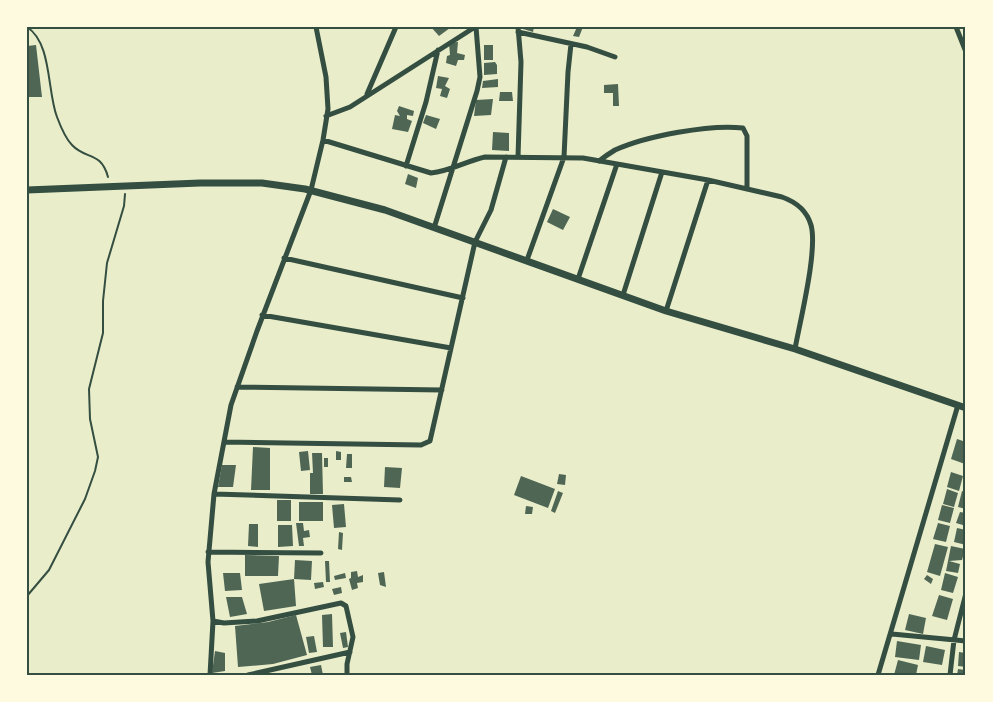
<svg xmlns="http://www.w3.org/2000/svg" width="993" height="702" font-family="'Golos Text',sans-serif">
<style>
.building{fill:#4f6655}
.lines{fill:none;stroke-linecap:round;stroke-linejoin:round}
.path{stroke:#344e41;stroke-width:2}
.minor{stroke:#344e41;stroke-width:5}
.tertiary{stroke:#344e41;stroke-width:7}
.neatline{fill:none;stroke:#344e41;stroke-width:2}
</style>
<rect width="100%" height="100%" fill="#e9edc9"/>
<path class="building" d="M 431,27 L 449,27 L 450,28 L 439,36 Z
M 523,27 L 534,27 L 533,32 L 523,29 Z
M 577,27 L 583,27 L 579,37 L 573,36 Z
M 458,42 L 457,53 L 465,55 L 464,60 L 458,60 L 456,66 L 446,63 L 447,56 L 450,55 L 449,43 Z
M 36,45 L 42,97 L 27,97 L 27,46 Z
M 484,45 L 493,45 L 493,60 L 484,60 Z
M 495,62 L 497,65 L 497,74 L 484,75 L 484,63 Z
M 438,76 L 449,78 L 445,86 L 450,89 L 447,98 L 440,96 L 442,89 L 436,88 Z
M 498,79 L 498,87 L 482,88 L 483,81 Z
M 618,84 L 619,106 L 613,106 L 613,93 L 604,93 L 604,85 Z
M 500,92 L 512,92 L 513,101 L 499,101 Z
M 493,99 L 491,115 L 474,116 L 476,100 Z
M 399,106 L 414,111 L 413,116 L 407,115 L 407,119 L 412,121 L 408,132 L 392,129 L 395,115 L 400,116 L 397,111 Z
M 426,115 L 440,119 L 436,129 L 423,123 Z
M 493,132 L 509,133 L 509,151 L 492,150 Z
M 408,174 L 418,178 L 416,188 L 405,184 Z
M 553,209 L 570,217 L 563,230 L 547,222 Z
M 957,439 L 966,442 L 965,464 L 951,459 Z
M 253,447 L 270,448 L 270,490 L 251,490 Z
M 308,451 L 310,470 L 301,471 L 299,452 Z
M 336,451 L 341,452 L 341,460 L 336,460 Z
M 312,453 L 322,453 L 323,494 L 310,494 L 310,473 L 313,473 Z
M 347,454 L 352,454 L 352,468 L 346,468 Z
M 324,458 L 328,458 L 328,467 L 324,467 Z
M 222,465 L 236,465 L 233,487 L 218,487 Z
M 385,467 L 402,468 L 400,488 L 384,487 Z
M 951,472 L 963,476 L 959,491 L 947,487 Z
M 559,474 L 566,475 L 565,485 L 557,484 Z
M 521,476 L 555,489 L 548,508 L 514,495 Z
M 344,477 L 351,477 L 352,482 L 344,482 Z
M 947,489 L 958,493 L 954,507 L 943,504 Z
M 558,491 L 563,493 L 555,513 L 551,511 Z
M 962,491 L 966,492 L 966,509 L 958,507 Z
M 277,500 L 291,500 L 291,521 L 277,521 Z
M 299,502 L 323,502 L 323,521 L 299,521 Z
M 344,504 L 346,527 L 334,528 L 332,505 Z
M 942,505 L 954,508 L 950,523 L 938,520 Z
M 526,506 L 533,507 L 532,514 L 525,514 Z
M 960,512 L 966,513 L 966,526 L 956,523 Z
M 296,523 L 303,523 L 304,531 L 309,530 L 310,537 L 303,538 L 304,546 L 299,546 Z
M 938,523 L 950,526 L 946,542 L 933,539 Z
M 249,524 L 258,524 L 258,547 L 248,546 Z
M 278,525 L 292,525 L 293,546 L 278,547 Z
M 957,528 L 966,530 L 966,545 L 954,542 Z
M 339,532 L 343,533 L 342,550 L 338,549 Z
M 935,544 L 948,547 L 940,576 L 927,572 Z
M 951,546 L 965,549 L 962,560 L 949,561 L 960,564 L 958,573 L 946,571 Z
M 245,555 L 279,556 L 278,576 L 245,576 Z
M 295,560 L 312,561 L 311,580 L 294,579 Z
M 325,561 L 329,561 L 330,582 L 326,582 Z
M 357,571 L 358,577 L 363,575 L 363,582 L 357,583 L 358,588 L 352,590 L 349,579 L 351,578 L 351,572 Z
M 384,572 L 386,587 L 380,585 L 378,573 Z
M 223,573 L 240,573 L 242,590 L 225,591 Z
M 345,573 L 346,578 L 335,580 L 334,576 Z
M 945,573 L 958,577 L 953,593 L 941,590 Z
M 927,575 L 933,579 L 931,584 L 924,579 Z
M 294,579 L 296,606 L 264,611 L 259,584 Z
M 323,582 L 324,587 L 315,589 L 314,583 Z
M 341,587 L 342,593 L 334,595 L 332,589 Z
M 939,595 L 953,599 L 947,620 L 932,616 Z
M 226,597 L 242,597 L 247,614 L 230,617 Z
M 332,614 L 333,647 L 323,647 L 322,615 Z
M 909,614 L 926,618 L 923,634 L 905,630 Z
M 296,615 L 307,655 L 273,664 L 238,667 L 235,626 L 268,622 Z
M 346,632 L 348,647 L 343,648 L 340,633 Z
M 314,636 L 317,652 L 309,653 L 306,637 Z
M 897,641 L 921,645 L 919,660 L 895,657 Z
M 926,646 L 945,650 L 942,665 L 923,662 Z
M 215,651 L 225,653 L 225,671 L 212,673 Z
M 959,652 L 966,653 L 966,667 L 958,666 Z
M 898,660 L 918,665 L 916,675 L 894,675 Z
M 321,665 L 323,675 L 312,675 L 310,667 Z
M 958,669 L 966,670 L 966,675 L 957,675 Z"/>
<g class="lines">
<path class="path" d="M 27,27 C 52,43 47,91 57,117 C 60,125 66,139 72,145 C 86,160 101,151 108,177
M 27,596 L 49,570 L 85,499 L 95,471 L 98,457 L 90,419 L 89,389 L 103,333 L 103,301 L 107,263 L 124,206 L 125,194"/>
<path class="minor" d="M 518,27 L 521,62 L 518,157
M 956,27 L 966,52
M 518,32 L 587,47 L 615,57
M 367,94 L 396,27
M 326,116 L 350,107 L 475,27
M 323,140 L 431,173 C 451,171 466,161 485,157 L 583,158 L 708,180
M 599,161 C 604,157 610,153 615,150 C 646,136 710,124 743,128 L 747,136 L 747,189
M 406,166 L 426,102 L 438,50
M 434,228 L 477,91 L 480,77 L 476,27
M 284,258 L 463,298
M 527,260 L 564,157 L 568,72 L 571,44
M 578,279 L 617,164
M 623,295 L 662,172
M 666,311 L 708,180 L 782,197 C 796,202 807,211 811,225 C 818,250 800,321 795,349
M 262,315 L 451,348
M 237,387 L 442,390
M 224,442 L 421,445 L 430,441 L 475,242 L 491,210 L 506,157
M 214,494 L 400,500
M 208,552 L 321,553
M 213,621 L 224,623 L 257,621 L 341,603 L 346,606 L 353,637 L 347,664 L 347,675
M 892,634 L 966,641
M 210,675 L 213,621 L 208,562 L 214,494 L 231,405 L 257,331 L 311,190 L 323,140 L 328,109 L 326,77 L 316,27
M 248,675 L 350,652
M 878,675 L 958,405
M 950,675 L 954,640 L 966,593"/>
<path class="tertiary" d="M 27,190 L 200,183 L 262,183 L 305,189 L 385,210 L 666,311 L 795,349 L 966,408"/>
</g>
<rect width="993" height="702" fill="none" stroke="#fefae0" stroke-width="57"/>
<rect x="28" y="28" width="936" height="646" class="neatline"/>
</svg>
